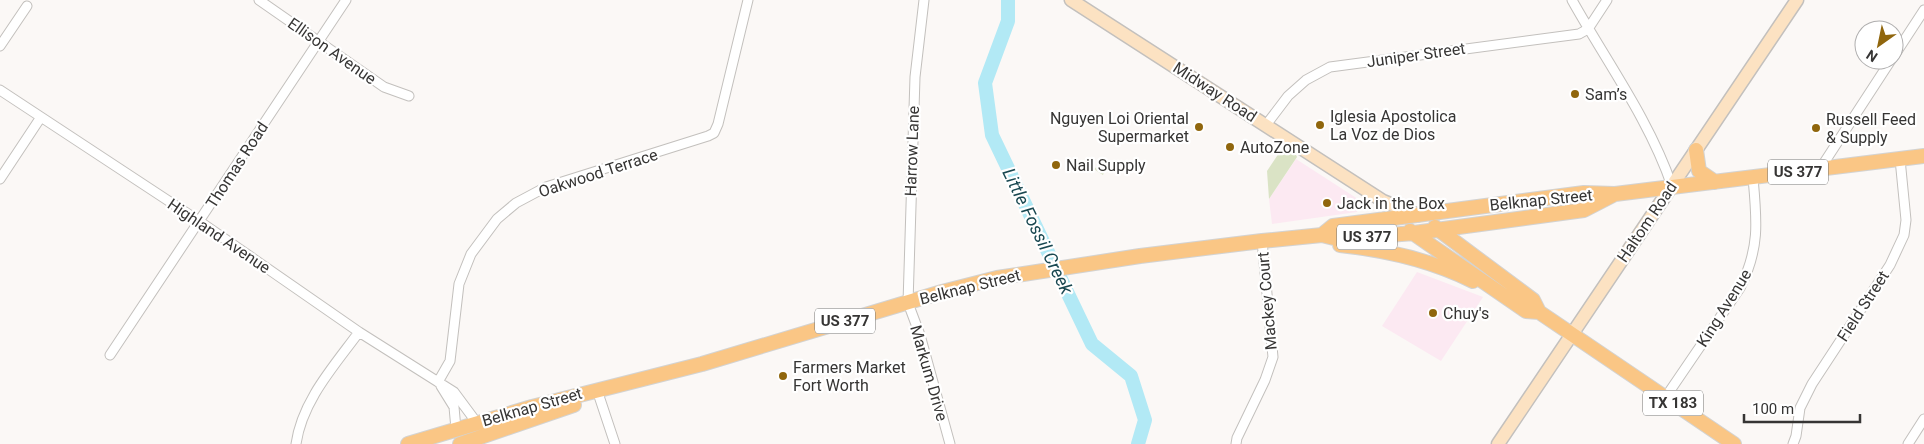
<svg xmlns="http://www.w3.org/2000/svg" width="1924" height="444" font-family="Roboto,sans-serif">
<style>
.commercial{fill:#fce9f2}
.green{fill:#dae3c5}
.lines{fill:none;stroke-linecap:round;stroke-linejoin:round}
.river{stroke:#b2e9f5;stroke-width:14}
.street-casing{stroke:#c3c0bd;stroke-width:11}
.secondary-casing{stroke:#c3c0bd;stroke-width:15}
.primary-casing{stroke:#d3d3d2;stroke-width:16}
.street{stroke:#fff;stroke-width:9}
.secondary{stroke:#fce2c2;stroke-width:12}
.primary{stroke:#fac685;stroke-width:14}
.poi-dot{fill:#90660d;stroke:#fff;stroke-width:2}
.labels{text-anchor:middle;dominant-baseline:central;stroke-width:4.5;stroke-linejoin:round;paint-order:stroke}
.shield{fill:#fff;stroke:#727271;stroke-width:1}
.shield-label{font-size:15px;font-weight:bold;fill:#363534}
.street-label{font-size:16px;fill:#363534;stroke:#fff}
.poi-label{font-size:16px;fill:#363534;stroke:#fff;text-anchor:start}
.water-label{font-size:18px;font-style:italic;fill:#194851;stroke:#fff}
</style>
<rect width="100%" height="100%" fill="#fbf8f6"/>
<path class="commercial" d="M 1296,159 L 1361,201 L 1357,212 L 1272,224 L 1269,199 Z
M 1417,272 L 1483,297 L 1441,361 L 1382,326 Z"/>
<path class="green" d="M 1283,147 L 1295,153 L 1297,157 L 1269,199 L 1267,171 Z
M 1104,161 L 1108,163 L 1103,175 L 1094,169 Z"/>
<g class="lines">
<path class="river" d="M 1008,0 L 1008,21 L 985,83 L 992,135 L 1092,344 L 1131,376 L 1145,420 L 1138,444"/>
<g class="street-casing">
<path id="street" d="M 259,0 L 384,87 L 409,96
M 924,0 L 915,77 L 908,303 L 920,335 L 950,444
M 1572,0 C 1606,61 1649,119 1672,186
M 0,46 L 27,6
M 1894,56 L 1924,10
M 0,90 L 199,221 L 359,332 L 454,392 L 477,423
M 1266,125 L 1288,96 L 1306,80 L 1330,67 L 1579,34 L 1588,29 L 1607,0
M 1820,169 L 1891,60
M 0,179 L 41,117
M 110,355 L 346,0
M 438,382 L 450,361 L 459,284 L 471,254 L 497,219 L 516,203 L 546,187 L 708,136 L 714,133 L 718,124 L 748,0
M 441,386 L 454,407 L 456,429
M 599,396 L 615,444
M 1665,398 L 1740,288 C 1760,248 1757,221 1753,178
M 296,444 C 302,401 334,366 359,332
M 1236,444 L 1237,438 L 1265,380 L 1273,357 L 1262,241
M 1793,444 L 1796,436 L 1800,408 L 1812,384 L 1890,265 L 1904,235 L 1906,220 L 1900,159
M 1908,444 L 1924,419"/>
</g>
<g class="secondary-casing">
<path id="secondary" d="M 1071,0 L 1383,201 L 1418,215
M 1498,444 L 1797,0"/>
</g>
<g class="primary-casing">
<path id="primary" d="M 1696,150 L 1699,171 L 1715,182
M 1435,227 L 1533,300 L 1539,312
M 1410,231 L 1526,311 L 1539,312 L 1734,444
M 1322,235 L 1333,226 L 1584,193 L 1615,194 L 1924,156
M 1340,245 C 1387,250 1431,260 1473,281
M 408,444 L 532,407 L 702,364 L 942,292 L 997,278 L 1140,256 L 1262,241 L 1322,235 L 1338,239 L 1414,233 L 1584,210 L 1615,194
M 460,444 L 574,405"/>
</g>
<use href="#street" class="street"/>
<use href="#secondary" class="secondary"/>
<use href="#primary" class="primary"/>
</g>
<g class="poi-dot">
<circle cx="1575" cy="94" r="5"/>
<circle cx="1320" cy="125" r="5"/>
<circle cx="1199" cy="127" r="5"/>
<circle cx="1816" cy="128" r="5"/>
<circle cx="1230" cy="147" r="5"/>
<circle cx="1056" cy="165" r="5"/>
<circle cx="1327" cy="203" r="5"/>
<circle cx="1433" cy="313" r="5"/>
<circle cx="783" cy="376" r="5"/>
</g>
<g class="labels">
<g class="shield">
<rect x="1768" y="159.5" width="60" height="25" rx="4"/>
<rect x="1337" y="224.5" width="60" height="25" rx="4"/>
<rect x="815" y="308.5" width="60" height="25" rx="4"/>
<rect x="1643" y="390.5" width="60" height="25" rx="4"/>
</g>
<g class="shield-label">
<text x="1798" y="172">US 377</text>
<text x="1367" y="237">US 377</text>
<text x="845" y="321">US 377</text>
<text x="1673" y="403">TX 183</text>
</g>
<g class="street-label">
<text transform="translate(332 51) rotate(35)">Ellison Avenue</text>
<text transform="translate(1416 55) rotate(-8)">Juniper Street</text>
<text transform="translate(1215 92) rotate(33)">Midway Road</text>
<text transform="translate(912 151) rotate(-88)">Harrow Lane</text>
<text transform="translate(237 165) rotate(-57)">Thomas Road</text>
<text transform="translate(598 173) rotate(-18)">Oakwood Terrace</text>
<text transform="translate(1541 200) rotate(-6)">Belknap Street</text>
<text transform="translate(1647 222) rotate(-56)">Haltom Road</text>
<text transform="translate(219 236) rotate(34)">Highland Avenue</text>
<text transform="translate(970 287) rotate(-14)">Belknap Street</text>
<text transform="translate(1267 301) rotate(-95)">Mackey Court</text>
<text transform="translate(1863 306) rotate(-57)">Field Street</text>
<text transform="translate(1724 308) rotate(-58)">King Avenue</text>
<text transform="translate(929 373) rotate(74)">Markum Drive</text>
<text transform="translate(532 407) rotate(-16)">Belknap Street</text>
</g>
<g class="poi-label">
<text x="1585" y="94">Sam’s</text>
<text x="1330" y="116">Iglesia Apostolica<tspan x="1330" dy="18">La Voz de Dios</tspan></text>
<text x="1189" y="118" text-anchor="end">Nguyen Loi Oriental<tspan x="1189" dy="18">Supermarket</tspan></text>
<text x="1826" y="119">Russell Feed<tspan x="1826" dy="18">&amp; Supply</tspan></text>
<text x="1240" y="147">AutoZone</text>
<text x="1066" y="165">Nail Supply</text>
<text x="1337" y="203">Jack in the Box</text>
<text x="1443" y="313">Chuy's</text>
<text x="793" y="367">Farmers Market<tspan x="793" dy="18">Fort Worth</tspan></text>
</g>
<g class="water-label">
<text transform="translate(1038 231) rotate(64)">Little Fossil Creek</text>
</g>
</g>
<g transform="translate(1879 45) rotate(213)"><circle r="24" fill="#ffffff" stroke="#afaeae"/>
<path d="M0-4L9 19L0 12L-9 19Z" fill="#90660d"/>
<text y="-8" font-size="14" font-weight="bold" text-anchor="middle" fill="#363534">N</text>
</g>
<path d="M1744 414v8h116v-8" fill="none" stroke="#363534" stroke-width="2.5"/>
<text x="1752" y="414" font-size="15" fill="#363534" stroke="#ffffff" stroke-width="4" paint-order="stroke">100 m</text>
</svg>
